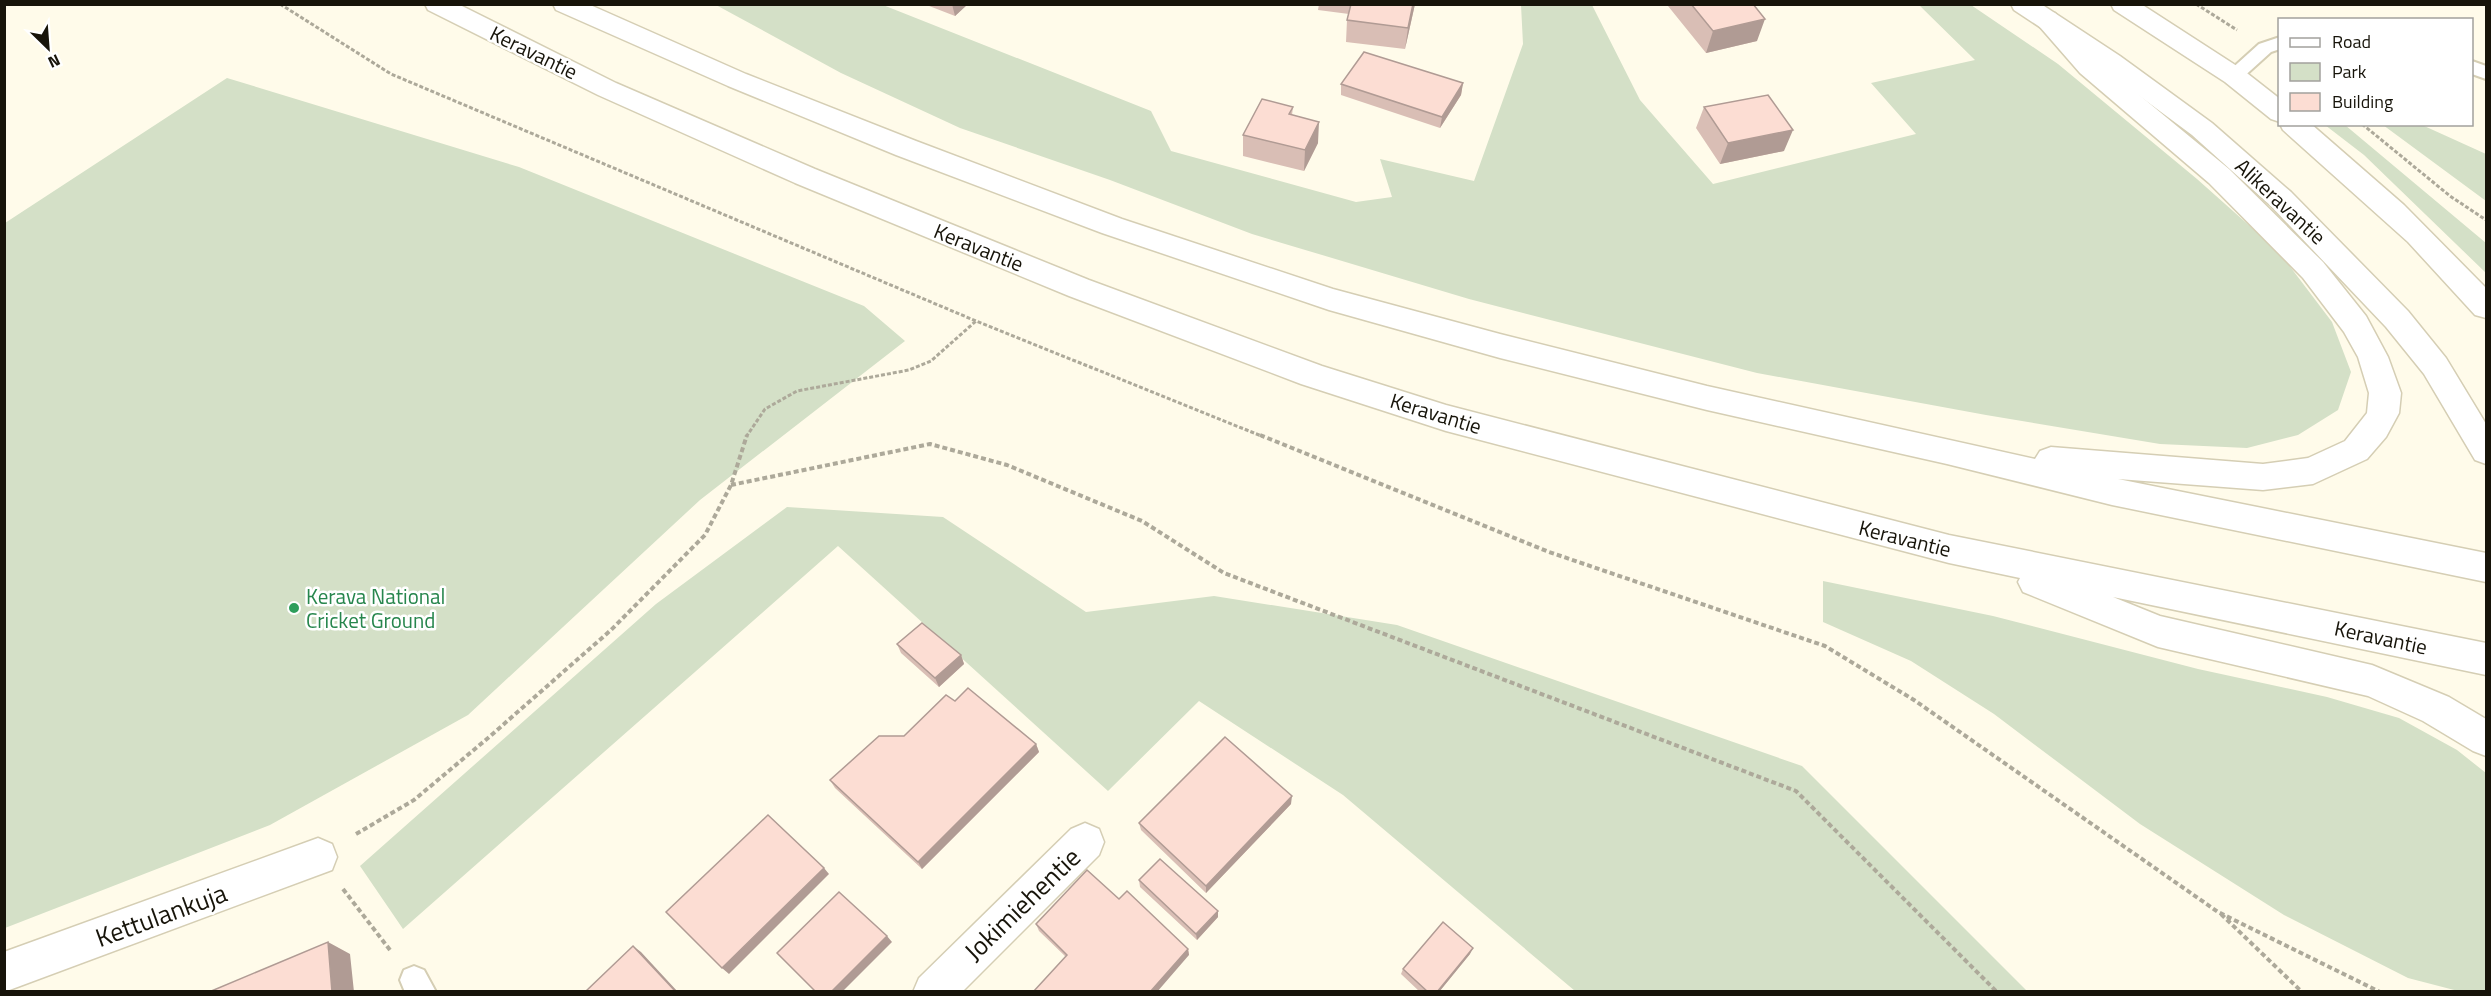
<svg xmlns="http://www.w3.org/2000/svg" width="2491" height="996" font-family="'Titillium Web',sans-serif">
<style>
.green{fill:#d4e0c7}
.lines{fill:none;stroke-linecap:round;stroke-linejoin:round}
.service-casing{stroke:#d5ceb4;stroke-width:4}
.minor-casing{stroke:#d5ceb4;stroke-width:3}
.tertiary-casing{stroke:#d5ceb4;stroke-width:3}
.primary-casing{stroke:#d5ceb4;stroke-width:3}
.path-far1{stroke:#ada99a;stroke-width:3;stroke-dasharray:4 2;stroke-linecap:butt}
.path{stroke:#ada99a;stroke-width:4;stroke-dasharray:5 3;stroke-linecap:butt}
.service{fill:#fff;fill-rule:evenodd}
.minor{fill:#fff;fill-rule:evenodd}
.tertiary{fill:#fff;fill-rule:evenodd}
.primary{fill:#fff;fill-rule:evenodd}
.wall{fill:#d9beb5}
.shaded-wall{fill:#b09b94}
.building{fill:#fcddd3;stroke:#b09b94;stroke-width:1.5}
.leisure-dot{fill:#2e9e5b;stroke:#fff;stroke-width:2}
.labels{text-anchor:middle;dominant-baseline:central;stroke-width:5;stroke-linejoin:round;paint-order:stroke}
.street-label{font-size:21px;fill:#17140a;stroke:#fff}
.leisure-label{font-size:21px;fill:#27864d;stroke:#fff;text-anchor:start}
.near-street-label{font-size:26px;fill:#17140a;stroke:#fff}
</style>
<rect width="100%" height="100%" fill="#fffbea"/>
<path class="green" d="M 716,5 L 883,5 L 1151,111 L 1171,151 L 1356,202 L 1392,197 L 1380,159 L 1474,181 L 1523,44 L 1521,5 L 1592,5 L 1640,100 L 1713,184 L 1916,134 L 1871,83 L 1975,60 L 1919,5 L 1971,5 L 2058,64 L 2197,179 L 2279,252 L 2332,322 L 2351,372 L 2338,410 L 2298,435 L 2247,448 L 2160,444 L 1986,415 L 1757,373 L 1469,299 L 1252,234 L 1110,180 L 960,128 L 841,73 Z
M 227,78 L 519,167 L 864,306 L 905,341 L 700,500 L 468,715 L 270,825 L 5,928 L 5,223 Z
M 2325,125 L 2345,125 L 2486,243 L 2486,273 L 2364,155 Z
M 2383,125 L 2422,125 L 2486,154 L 2486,201 Z
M 787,507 L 943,517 L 1086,612 L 1214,596 L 1397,625 L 1802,766 L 2027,991 L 1575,991 L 1343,795 L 1199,701 L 1108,791 L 838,546 L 403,929 L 360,866 L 656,604 Z
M 1823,581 L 1993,616 L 2198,669 L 2327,697 L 2399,718 L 2457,750 L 2486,773 L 2486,991 L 2458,991 L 2408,978 L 2284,915 L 2140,824 L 1994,714 L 1911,661 L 1823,622 Z"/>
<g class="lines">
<g class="service-casing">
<path id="service" d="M 2280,37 L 2280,49 L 2271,52 L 2240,80 L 2228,80 L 2225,76 L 2228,72 L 2259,44 Z
M 2472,61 L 2486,66 L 2486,79 L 2472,74 Z
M 414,966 L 424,970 L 436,992 L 405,992 L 400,980 L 404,970 Z"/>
</g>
<g class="minor-casing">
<path id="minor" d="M 1085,823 L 1099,829 L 1104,842 L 1099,855 L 962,992 L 913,992 L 919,978 L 1071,829 Z
M 318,838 L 332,844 L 337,857 L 332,870 L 4,992 L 4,952 Z"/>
</g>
<g class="tertiary-casing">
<path id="tertiary" d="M 2011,4 L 2041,4 L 2120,56 L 2212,123 L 2291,192 L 2408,311 L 2446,358 L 2486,424 L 2486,464 L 2475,460 L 2424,374 L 2386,327 L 2271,206 L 2192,135 L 2102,68 L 2014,10 Z
M 2111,4 L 2141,4 L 2243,70 L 2280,99 L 2280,122 L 2271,119 L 2225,82 L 2114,10 Z
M 2280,124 L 2311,124 L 2404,205 L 2486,288 L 2486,318 L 2475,315 L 2408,242 L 2283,130 Z"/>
</g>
<g class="primary-casing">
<path id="primary" d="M 425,4 L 458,4 L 616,83 L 815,169 L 1089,280 L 1322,366 L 1446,405 L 1949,535 L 2486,643 L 2486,675 L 2113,597 L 2160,616 L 2372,665 L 2449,697 L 2486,719 L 2486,756 L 2473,751 L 2423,721 L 2368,696 L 2158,647 L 2023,592 L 2018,582 L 2020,578 L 1949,563 L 1446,431 L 1301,384 L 1069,296 L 795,183 L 598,95 L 428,10 Z
M 553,4 L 588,4 L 746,74 L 916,141 L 1122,219 L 1333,289 L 1500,334 L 1707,386 L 2035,459 L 2040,451 L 2051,447 L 2263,464 L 2308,458 L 2345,441 L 2367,413 L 2369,393 L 2358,357 L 2344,332 L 2303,278 L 2209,183 L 2080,73 L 2033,19 L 2037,13 L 2046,11 L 2055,13 L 2098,61 L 2229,169 L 2323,262 L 2366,316 L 2388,357 L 2401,393 L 2399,413 L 2386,437 L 2367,459 L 2313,484 L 2263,490 L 2118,479 L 2486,553 L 2486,582 L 2112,505 L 1947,464 L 1707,410 L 1500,358 L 1329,310 L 1102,233 L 896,155 L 728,86 L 556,10 Z"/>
</g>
<path class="path-far1" d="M 280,4 L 391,74 L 976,321 L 1264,437
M 2196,4 L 2237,30
M 2362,124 L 2450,196 L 2486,220
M 746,437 L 765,409 L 797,391 L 909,370 L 931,361 L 976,321"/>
<path class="path" d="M 1260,435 L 1549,552 L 1825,646 L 1914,700 L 2218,912 L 2380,992
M 731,485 L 930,444 L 1007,465 L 1142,521 L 1224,573 L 1796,791 L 1997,992
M 356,834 L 414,800 L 488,738 L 611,630 L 705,535 L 731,485 L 747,435
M 343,889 L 390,950
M 2221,914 L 2302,992"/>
<use href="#service" class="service"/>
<use href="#minor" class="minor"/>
<use href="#tertiary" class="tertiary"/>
<use href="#primary" class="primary"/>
</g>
<path class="wall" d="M 924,4 L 968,4 L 955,16 Z
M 1319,4 L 1415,4 L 1405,49 L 1346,42 L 1347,20 L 1349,14 L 1318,10 Z
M 1668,4 L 1753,4 L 1757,41 L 1706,53 L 1668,6 Z
M 1463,83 L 1461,95 L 1440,128 L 1341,95 L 1341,84 Z
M 1293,107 L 1292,115 L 1318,143 L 1304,171 L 1243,156 L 1243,135 Z
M 1704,107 L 1784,151 L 1720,164 L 1696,128 Z
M 897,644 L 961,655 L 964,664 L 939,687 L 901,653 Z
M 955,701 L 1036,744 L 1039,752 L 922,869 L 835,788 L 830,780 L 904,736 Z
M 1291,804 L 1206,893 L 1141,830 L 1139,823 Z
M 1139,880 L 1218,917 L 1197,940 L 1140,887 Z
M 1119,899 L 1188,949 L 1189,955 L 1066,957 L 1039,931 L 1036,924 Z
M 1470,954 L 1439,992 L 1420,992 L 1401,974 L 1403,969 Z"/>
<path class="shaded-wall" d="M 952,4 L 968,4 L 955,16 Z
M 1413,4 L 1415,4 L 1405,49 L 1408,28 Z
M 1765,19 L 1757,41 L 1706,53 L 1713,31 Z
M 1463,83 L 1461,95 L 1440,128 L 1442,117 Z
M 1319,122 L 1318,143 L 1304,171 L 1305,150 Z
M 1793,130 L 1784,151 L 1720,164 L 1728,143 Z
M 961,655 L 964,664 L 939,687 L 935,678 Z
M 1036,744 L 1039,752 L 922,869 L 918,862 Z
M 1292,796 L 1291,804 L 1206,893 L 1206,886 Z
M 824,868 L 829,874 L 729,974 L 722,968 Z
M 1218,911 L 1218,917 L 1197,940 L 1196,934 Z
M 887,936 L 892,942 L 842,992 L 831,992 Z
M 328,942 L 350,954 L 354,992 L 332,992 Z
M 633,946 L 641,952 L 678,992 L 676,992 Z
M 1473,948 L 1470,954 L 1439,992 L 1437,992 Z
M 1188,949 L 1189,955 L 1157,992 L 1150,992 Z"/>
<path class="building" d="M 1351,4 L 1413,4 L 1408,28 L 1347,20 Z
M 1691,4 L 1753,4 L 1765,19 L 1713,31 Z
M 1364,52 L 1463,83 L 1442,117 L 1341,84 Z
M 1768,95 L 1793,130 L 1728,143 L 1704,107 Z
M 1262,99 L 1293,107 L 1289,114 L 1319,122 L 1305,150 L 1243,135 Z
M 922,623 L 961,655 L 935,678 L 897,644 Z
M 968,688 L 1036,744 L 918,862 L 830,780 L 879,736 L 904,736 L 946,695 L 955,701 Z
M 1225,737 L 1292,796 L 1206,886 L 1139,823 Z
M 768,815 L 824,868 L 722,968 L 666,912 Z
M 1160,859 L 1218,911 L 1196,934 L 1139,880 Z
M 1087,870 L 1119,899 L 1127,891 L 1188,949 L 1150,992 L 1033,992 L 1067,955 L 1036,924 Z
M 839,892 L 887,936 L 831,992 L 816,992 L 777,953 Z
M 1443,922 L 1473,948 L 1437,992 L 1428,992 L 1403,969 Z
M 328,942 L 332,992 L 209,992 Z
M 633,946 L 676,992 L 585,992 Z"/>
<circle class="leisure-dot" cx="294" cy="608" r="6"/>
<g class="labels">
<g class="street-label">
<text transform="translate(534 52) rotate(26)">Keravantie</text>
<text transform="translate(2281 201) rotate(43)">Alikeravantie</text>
<text transform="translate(979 247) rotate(22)">Keravantie</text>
<text transform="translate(1436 413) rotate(17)">Keravantie</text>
<text transform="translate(1905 538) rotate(14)">Keravantie</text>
<text transform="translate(2381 637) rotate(12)">Keravantie</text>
</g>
<g class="leisure-label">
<text x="306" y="596">Kerava National<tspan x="306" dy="24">Cricket Ground</tspan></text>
</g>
<g class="near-street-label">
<text transform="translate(1022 904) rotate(-44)">Jokimiehentie</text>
<text transform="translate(161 915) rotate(-20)">Kettulankuja</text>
</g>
</g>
<rect width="2491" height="996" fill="none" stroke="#17140a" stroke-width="12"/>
<rect x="2278" y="18" width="195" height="108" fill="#ffffff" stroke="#a2a19d" stroke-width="1.5"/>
<rect x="2290" y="38" width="30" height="9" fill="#ffffff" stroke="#a2a19d" stroke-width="1.5"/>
<text x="2332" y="48" font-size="18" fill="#17140a">Road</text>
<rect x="2290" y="63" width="30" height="18" fill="#d4e0c7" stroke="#a2a19d" stroke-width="1.5"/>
<text x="2332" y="78" font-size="18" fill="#17140a">Park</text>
<rect x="2290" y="93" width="30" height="18" fill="#fcddd3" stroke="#a2a19d" stroke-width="1.5"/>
<text x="2332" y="108" font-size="18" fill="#17140a">Building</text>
<g transform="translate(48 48) rotate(155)" stroke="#ffffff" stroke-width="4.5" paint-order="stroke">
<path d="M0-4.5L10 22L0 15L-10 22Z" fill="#17140a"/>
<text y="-9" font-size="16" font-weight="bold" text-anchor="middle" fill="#17140a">N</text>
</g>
</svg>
